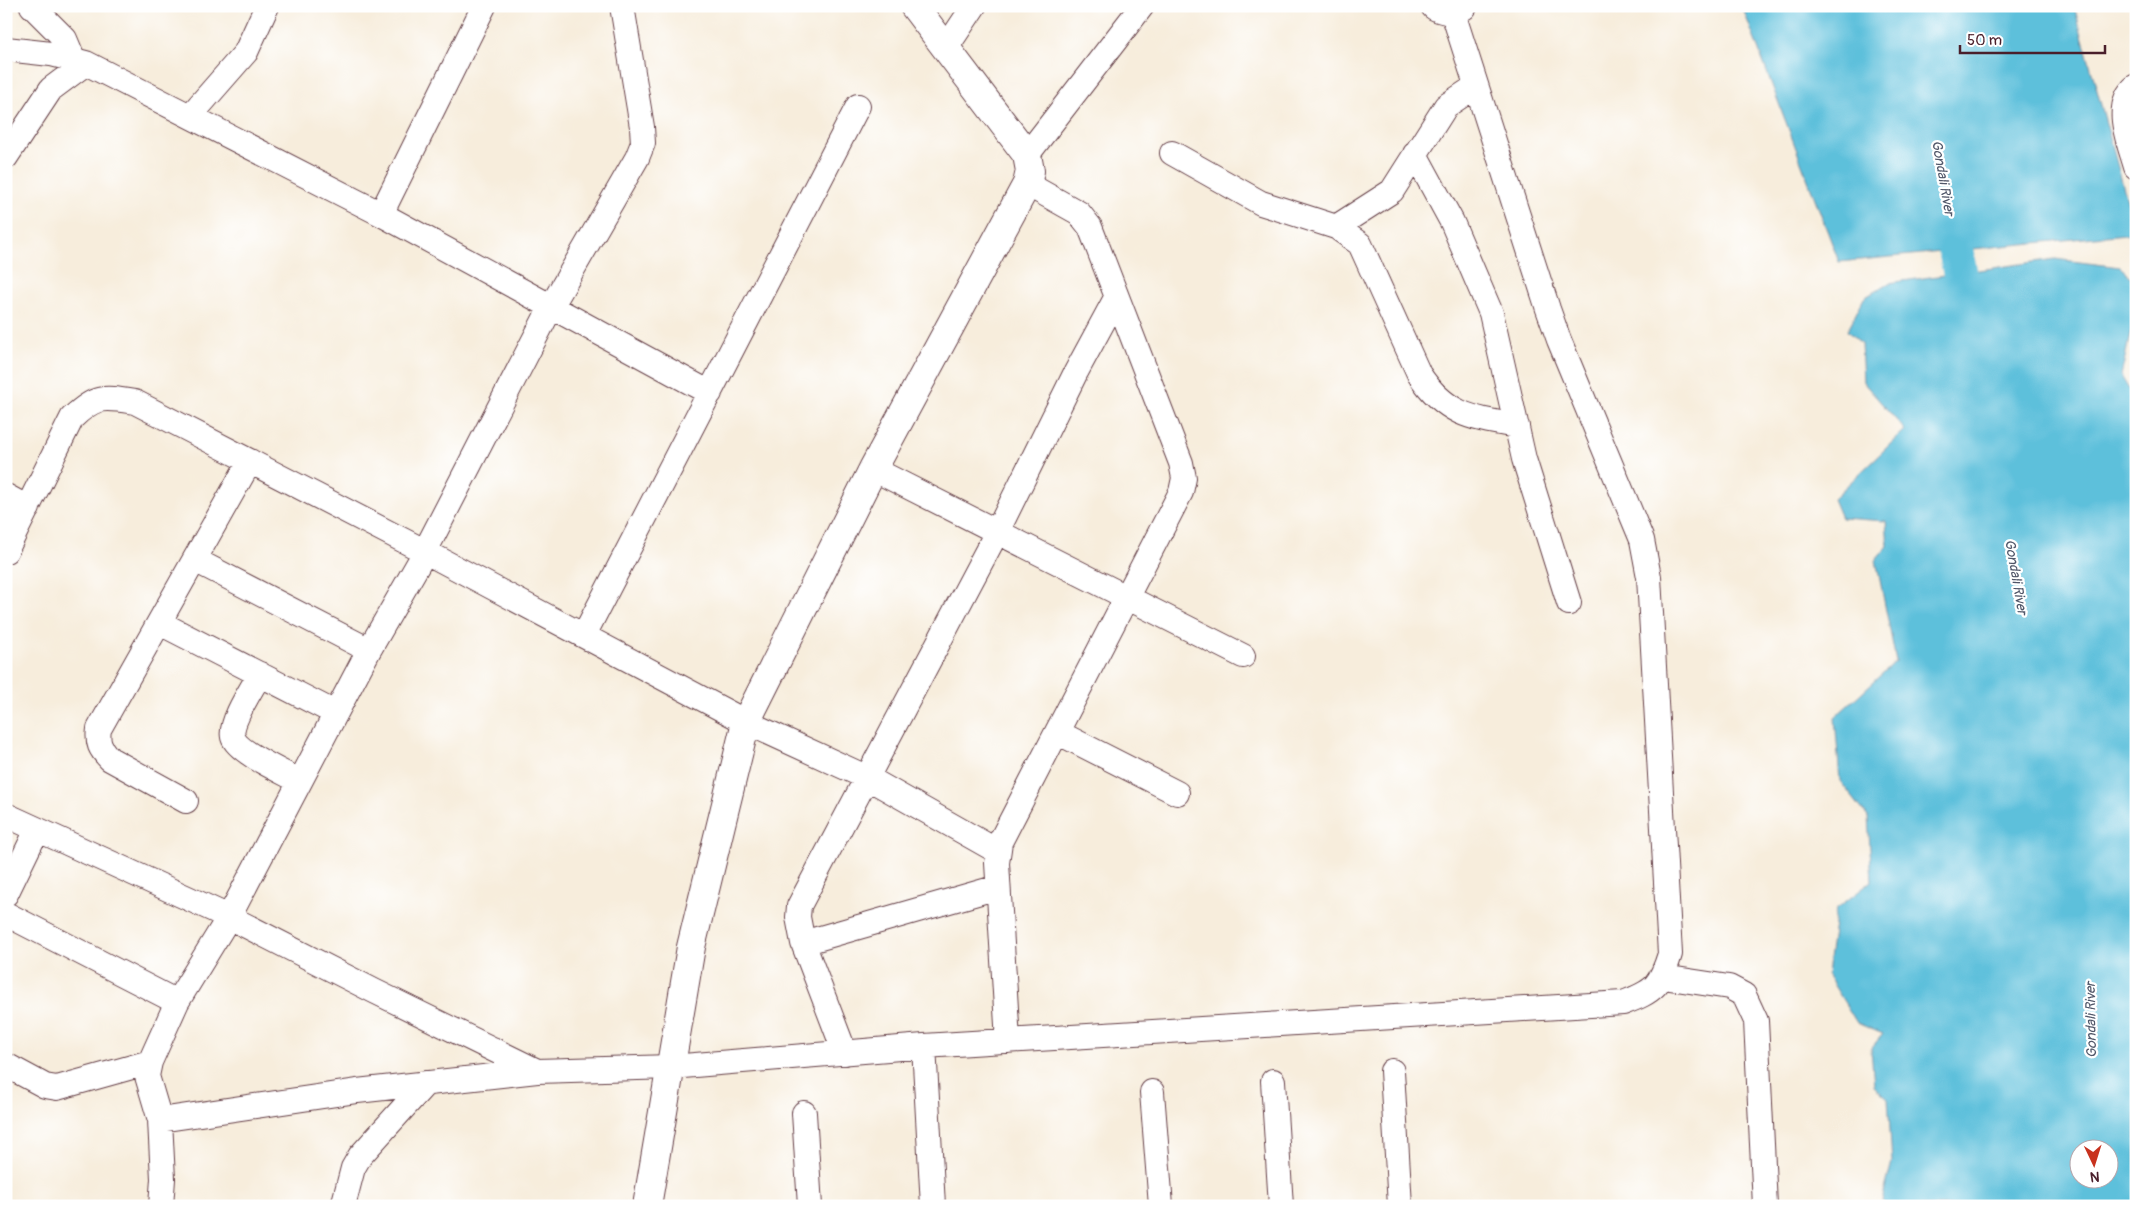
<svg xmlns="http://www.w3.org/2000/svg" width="2142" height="1212" font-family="Pangolin,sans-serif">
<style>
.water{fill:#5dc0db;stroke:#547083;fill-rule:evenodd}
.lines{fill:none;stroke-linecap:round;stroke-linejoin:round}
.river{stroke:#5dc0db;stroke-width:35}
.minor-casing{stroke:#643e46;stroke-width:26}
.major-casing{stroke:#643e46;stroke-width:30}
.minor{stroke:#fff;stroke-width:24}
.major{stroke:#fff;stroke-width:28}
.labels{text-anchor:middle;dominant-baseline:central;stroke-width:4.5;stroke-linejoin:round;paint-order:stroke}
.water-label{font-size:14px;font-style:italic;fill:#515769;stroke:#fff}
</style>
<rect width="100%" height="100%" fill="#fff"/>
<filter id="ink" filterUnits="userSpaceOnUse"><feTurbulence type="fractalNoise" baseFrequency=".02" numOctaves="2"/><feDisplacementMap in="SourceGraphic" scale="10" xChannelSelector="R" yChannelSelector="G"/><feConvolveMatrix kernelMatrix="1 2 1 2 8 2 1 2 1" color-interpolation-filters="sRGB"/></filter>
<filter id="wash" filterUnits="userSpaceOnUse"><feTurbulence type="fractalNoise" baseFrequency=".0096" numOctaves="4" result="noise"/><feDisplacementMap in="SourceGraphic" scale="20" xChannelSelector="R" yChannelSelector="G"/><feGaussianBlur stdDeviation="1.12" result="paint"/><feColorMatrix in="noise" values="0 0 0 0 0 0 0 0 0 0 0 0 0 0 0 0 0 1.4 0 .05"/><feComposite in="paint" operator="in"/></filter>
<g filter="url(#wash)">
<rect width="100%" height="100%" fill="#f7eddc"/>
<path class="water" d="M 1742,6 L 2074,6 L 2136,233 L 1839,262 Z
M 2055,259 L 2120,267 L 2136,281 L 2136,307 L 2121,376 L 2136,401 L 2136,1206 L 1887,1206 L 1882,1201 L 1892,1162 L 1888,1098 L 1874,1086 L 1871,1048 L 1883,1034 L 1857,1023 L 1827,974 L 1836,909 L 1872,881 L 1868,817 L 1840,781 L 1835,717 L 1896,661 L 1876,560 L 1888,546 L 1886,521 L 1841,518 L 1833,499 L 1905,430 L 1863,382 L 1861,343 L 1847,331 L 1864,298 L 1889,283 ZM 2080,1150 L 2110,1150 L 2110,1180 L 2080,1180 Z"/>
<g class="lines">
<path class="river" d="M 1947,204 L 1969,320"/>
</g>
</g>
<g filter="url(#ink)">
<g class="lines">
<g class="minor-casing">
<path id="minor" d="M 32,6 L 65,39 L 73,58
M 946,48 L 974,6
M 6,49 L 51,54 L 86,63 L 381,214 L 710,393
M 2136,86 C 2112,105 2129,142 2136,167
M 191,115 L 246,52 L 267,6
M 1172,153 L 1261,203 L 1336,227 L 1360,244 L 1419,374 C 1446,415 1471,418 1517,426
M 1415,154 L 1452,222 L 1491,313 L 1524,459 L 1569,603
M 1027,155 L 1142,6
M 6,157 L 51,89 L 86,63
M 381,214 L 484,6
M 1336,227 L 1392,191 L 1446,106 L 1476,86
M 873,469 L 1243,656
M 6,496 L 28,508
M 6,551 L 72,418 C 96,395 103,397 135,402 L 424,551 L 746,722 L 868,778 L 997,851
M 195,560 L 369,650
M 160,623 L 335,713
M 584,635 L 858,106
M 260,674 C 253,687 229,723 233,737 C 237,752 285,773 299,781
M 1057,732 L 1177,793
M 186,801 L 110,759 C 100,749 97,743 99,729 L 250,461
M 6,815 L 229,917 L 374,991 L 537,1071
M 6,894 L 37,830
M 6,914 L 177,1002
M 803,943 L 998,887
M 1663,977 L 1729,987 L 1744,995 L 1756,1021 L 1765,1206
M 1008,1041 L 997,863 L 1000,842 L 1181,492 L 1184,478 L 1181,463 L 1090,227 L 1079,213 L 1027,184
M 924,1046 L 933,1206
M 845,1053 L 803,943 L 798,917 L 799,906 L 997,532 L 1076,372 L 1116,298
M 6,1065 L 45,1086 L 57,1088 L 150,1062
M 1392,1071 L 1400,1206
M 1273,1081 L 1281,1206
M 1152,1092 L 1161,1206
M 804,1113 L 810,1206
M 160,1120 L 357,1091 L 537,1071 L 671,1067 L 924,1046 L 1623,1003 C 1655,991 1660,986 1670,954 L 1649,577 L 1642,540 L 1559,340 L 1548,309 L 1452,10
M 161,1206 L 163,1179 L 160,1120 L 147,1076 L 150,1062 L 177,1002 L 229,917 L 369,650 L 420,561 L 551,307 L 637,158 L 643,143 L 642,127 L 622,6
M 343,1206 L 353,1168 L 360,1156 L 426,1083"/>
</g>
<g class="major-casing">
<path id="major" d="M 1435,6 C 1444,11 1454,12 1463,6
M 647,1206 L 691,947 L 746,722 L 873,469 L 1027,184 L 1030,171 L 1027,155 L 914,6"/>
</g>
<use href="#minor" class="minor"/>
<use href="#major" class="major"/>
</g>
</g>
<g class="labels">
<g class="water-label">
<text transform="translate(1943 178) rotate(80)">Gondali River</text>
<text transform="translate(2016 577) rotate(80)">Gondali River</text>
<text transform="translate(2091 1020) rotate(-91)">Gondali River</text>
</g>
</g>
<rect width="2142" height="1212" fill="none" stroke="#fff" stroke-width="25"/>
<g transform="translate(2094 1164) rotate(176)"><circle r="24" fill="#ffffff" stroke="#b7a5aa"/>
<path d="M0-4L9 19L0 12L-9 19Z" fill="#c8321e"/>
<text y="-8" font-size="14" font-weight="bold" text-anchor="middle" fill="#4a1f2b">N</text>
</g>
<path d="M1960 45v8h145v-8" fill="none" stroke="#4a1f2b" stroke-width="2.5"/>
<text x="1967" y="45" font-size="15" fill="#4a1f2b" stroke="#ffffff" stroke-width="4" paint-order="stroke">50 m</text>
</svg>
